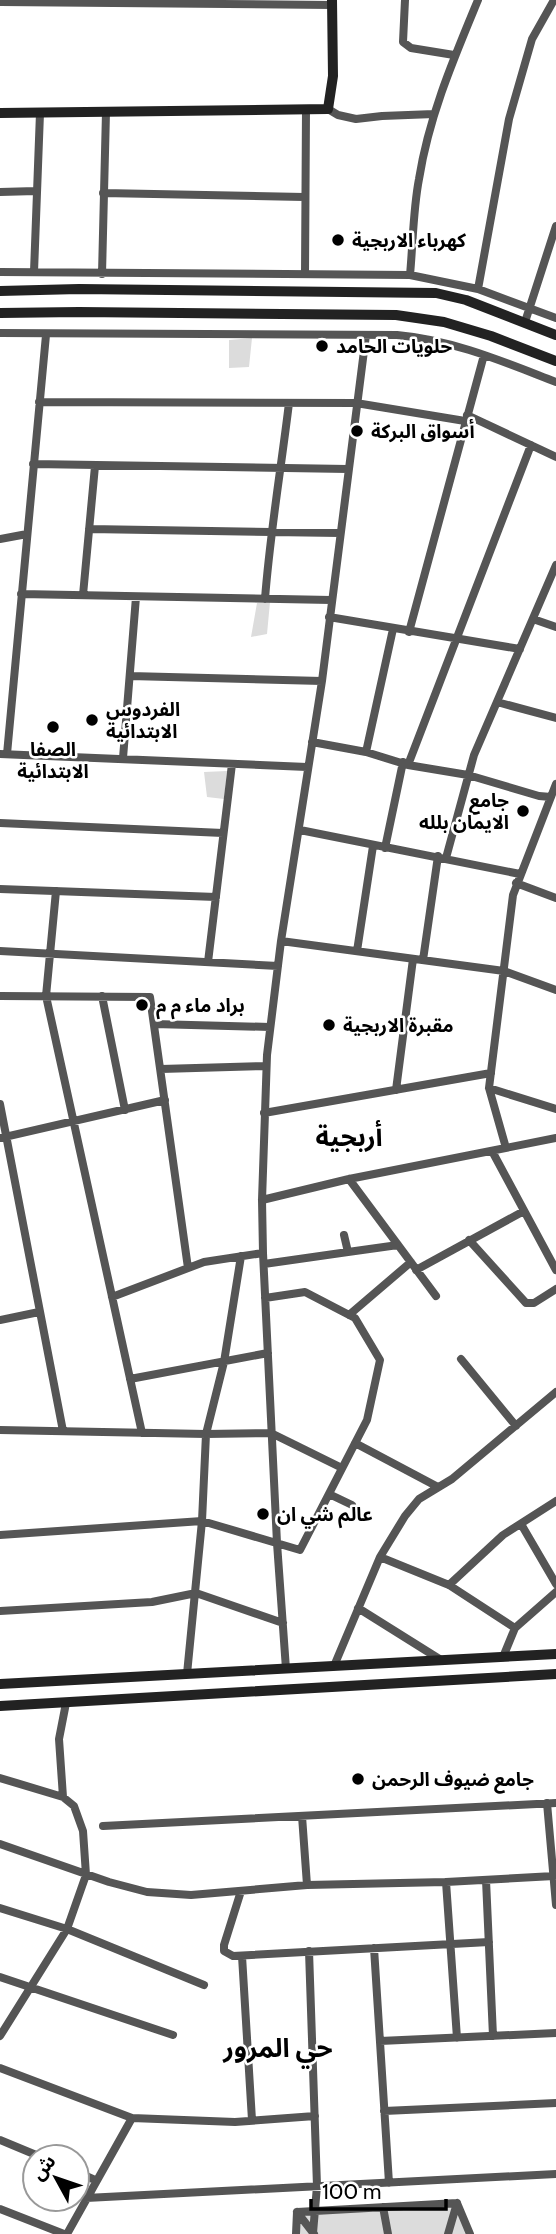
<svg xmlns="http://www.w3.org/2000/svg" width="556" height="2234" font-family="Cabin,'Noto Sans Arabic',sans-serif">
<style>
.green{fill:#dcdcdc}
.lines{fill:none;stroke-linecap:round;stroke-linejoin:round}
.street{stroke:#555;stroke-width:8}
.secondary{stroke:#222;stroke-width:10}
.poi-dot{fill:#000;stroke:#fff;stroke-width:2.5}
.labels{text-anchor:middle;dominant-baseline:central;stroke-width:5;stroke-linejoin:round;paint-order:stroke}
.poi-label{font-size:19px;font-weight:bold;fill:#000;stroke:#fff;text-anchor:start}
.district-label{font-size:26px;font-weight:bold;fill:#000;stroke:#fff}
</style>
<rect width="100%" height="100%" fill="#fff"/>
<path class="green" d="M 252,338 L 249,367 L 229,368 L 229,340 Z
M 270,602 L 267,634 L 251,637 L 257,603 Z
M 227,771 L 224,799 L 207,797 L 204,772 Z
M 459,2201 L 473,2234 L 295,2234 L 296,2210 Z"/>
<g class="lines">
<path class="street" d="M 405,0 L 403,42 L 411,48 L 454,55
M 0,2 L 332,5
M 328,109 L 338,115 L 356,119 L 382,116 L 434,114
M 0,192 L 36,191
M 103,193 L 304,197
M 0,272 L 410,275 L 478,289 L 556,318
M 34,272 L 40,113
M 102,274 L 106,112
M 305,274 L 306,110
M 410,275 C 413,243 413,210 419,179 C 429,116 454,58 478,0
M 478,289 L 509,119 L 532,39 L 554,0
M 525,322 L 556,226
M 0,333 L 397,335 C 453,340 504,362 556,382
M 39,402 L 356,403 L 465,421
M 467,415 L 556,457
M 33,464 L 348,469
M 89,529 L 340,533
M 0,539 L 27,534
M 21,594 L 331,600
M 83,595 L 95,466
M 265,599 C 270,533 281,469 289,403
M 329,617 L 520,649
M 533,619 L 556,627
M 409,632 L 484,355
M 130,676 L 322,681
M 497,702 L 556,718
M 312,742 L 366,752 L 408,765 L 468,775 L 539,796 L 551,797
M 366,752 L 393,629
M 0,754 L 307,767
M 7,754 L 46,335
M 123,758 L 136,597
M 408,765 L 531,445
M 0,823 L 223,833
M 300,830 L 520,874
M 385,848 L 403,762
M 446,858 L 474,755 L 556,565
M 516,883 L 556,898
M 0,889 L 216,897
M 56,891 L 46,996 L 142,1433
M 281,941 L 504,971 L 556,990
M 0,951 L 278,966
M 357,951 L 373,846
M 423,960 L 438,856
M 208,962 L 232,764
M 0,996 L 150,997 L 188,1268
M 102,996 L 125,1110
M 154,1024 L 270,1027
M 161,1069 L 266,1066
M 489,1088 L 556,1109
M 396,1090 L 413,959
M 0,1104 L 63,1431
M 264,1113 L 491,1073
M 0,1138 L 165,1100
M 506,1148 L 489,1088 L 513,895 L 556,784
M 492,1151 L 556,1270
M 349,1179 L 436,1296
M 262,1200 L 349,1179 L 556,1138
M 469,1240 L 526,1303 L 534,1303 L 556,1289
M 348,1252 L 398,1245
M 264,1264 L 348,1252 L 344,1235
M 416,1270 L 524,1211
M 112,1297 L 204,1262 L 263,1253
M 349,1315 L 411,1262
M 0,1320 L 39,1312
M 461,1359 L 516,1426
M 130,1379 L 268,1353
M 0,1430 L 206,1434 L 271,1433 L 342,1468
M 355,1443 L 438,1487
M 329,1494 L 352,1505
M 521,1524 L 556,1584
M 0,1535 L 202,1521 L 300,1550 L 367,1420 L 380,1360 L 355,1318 L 305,1292 L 265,1298
M 380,1557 L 449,1585 L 515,1628
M 449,1585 L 503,1535 L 556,1501
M 358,1608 L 441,1660
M 0,1611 L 152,1602 L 196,1593 L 283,1623
M 503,1657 L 515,1628 L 556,1592
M 334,1666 L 380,1557 L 405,1516 L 419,1499 L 452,1479 L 556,1392
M 286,1669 L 277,1543 L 263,1253 L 262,1200 L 267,1055 L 281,941 L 322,681 L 366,335
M 187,1674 L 202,1521 L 206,1434 L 224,1362 L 241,1256
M 0,1778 L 63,1797 L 74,1806 L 83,1831 L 86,1875 L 67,1929 L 0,2036
M 63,1797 L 59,1739 L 66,1703
M 547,1803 L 556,1905
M 302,1816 L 307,1885
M 103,1826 L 556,1803
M 0,1844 L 109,1882 L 147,1892 L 191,1895 L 307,1885 L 446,1882 L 554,1876
M 486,1880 L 493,2036
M 446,1882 L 457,2038
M 241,1891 L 224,1945 L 224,1951 L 233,1956 L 489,1942
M 0,1908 L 67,1929 L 204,1985
M 374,1948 L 389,2183
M 309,1951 L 317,2186 L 313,2233
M 242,1956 L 252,2120
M 0,1977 L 173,2035
M 380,2041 L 556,2033
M 0,2068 L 132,2118 L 235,2122 L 315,2116
M 384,2111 L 556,2103
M 0,2140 L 41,2157
M 77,2172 L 95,2180
M 86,2198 L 556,2174
M 457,2203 L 470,2234
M 383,2207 L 388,2234
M 0,2209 L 64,2234
M 297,2212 L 457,2203
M 297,2212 L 314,2234
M 67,2234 L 132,2118
M 296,2234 L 297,2212
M 448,2234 L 457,2203"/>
<path class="secondary" d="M 0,113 L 328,109 L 333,76 L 332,0
M 0,291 L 79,289 L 436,293 L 466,300 L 556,335
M 0,313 L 79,312 L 396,315 L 444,322 L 491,336 L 556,361
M 0,1684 L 556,1654
M 0,1706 L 556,1674"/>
</g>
<g class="poi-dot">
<circle cx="338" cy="240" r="7"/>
<circle cx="322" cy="346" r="7"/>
<circle cx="357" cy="431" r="7"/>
<circle cx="92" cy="720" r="7"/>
<circle cx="53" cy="727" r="7"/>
<circle cx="523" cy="811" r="7"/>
<circle cx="142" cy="1005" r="7"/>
<circle cx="329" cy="1025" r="7"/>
<circle cx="263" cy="1514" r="7"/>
<circle cx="358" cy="1779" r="7"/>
</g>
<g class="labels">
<g class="poi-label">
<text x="352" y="240">كهرباء الاربجية</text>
<text x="336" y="346">حلويات الحامد</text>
<text x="371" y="431">أسواق البركة</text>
<text x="106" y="709">الفردوس<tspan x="106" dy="22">الابتدائية</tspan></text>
<text x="53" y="749" text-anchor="middle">الصفا<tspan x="53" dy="22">الابتدائية</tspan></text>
<text x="509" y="800" text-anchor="end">جامع<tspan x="509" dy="22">الايمان بلله</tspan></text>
<text x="156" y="1005">براد ماء م م</text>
<text x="343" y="1025">مقبرة الاربجية</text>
<text x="277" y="1514">عالم شي ان</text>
<text x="372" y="1779">جامع ضيوف الرحمن</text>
</g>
<g class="district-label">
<text x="349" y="1137">أربجية</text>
<text x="278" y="2048">حي المرور</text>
</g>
</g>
<g transform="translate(56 2178) rotate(310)"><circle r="33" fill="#ffffff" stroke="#999999" stroke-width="2"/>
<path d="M0-5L12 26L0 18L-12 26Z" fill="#000000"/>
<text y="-10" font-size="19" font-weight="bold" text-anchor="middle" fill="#000000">ش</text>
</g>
<path d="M311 2199v10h135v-10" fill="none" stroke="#000000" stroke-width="3.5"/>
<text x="322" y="2199" font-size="21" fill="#000000" stroke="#ffffff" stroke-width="5" paint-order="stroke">100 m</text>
</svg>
